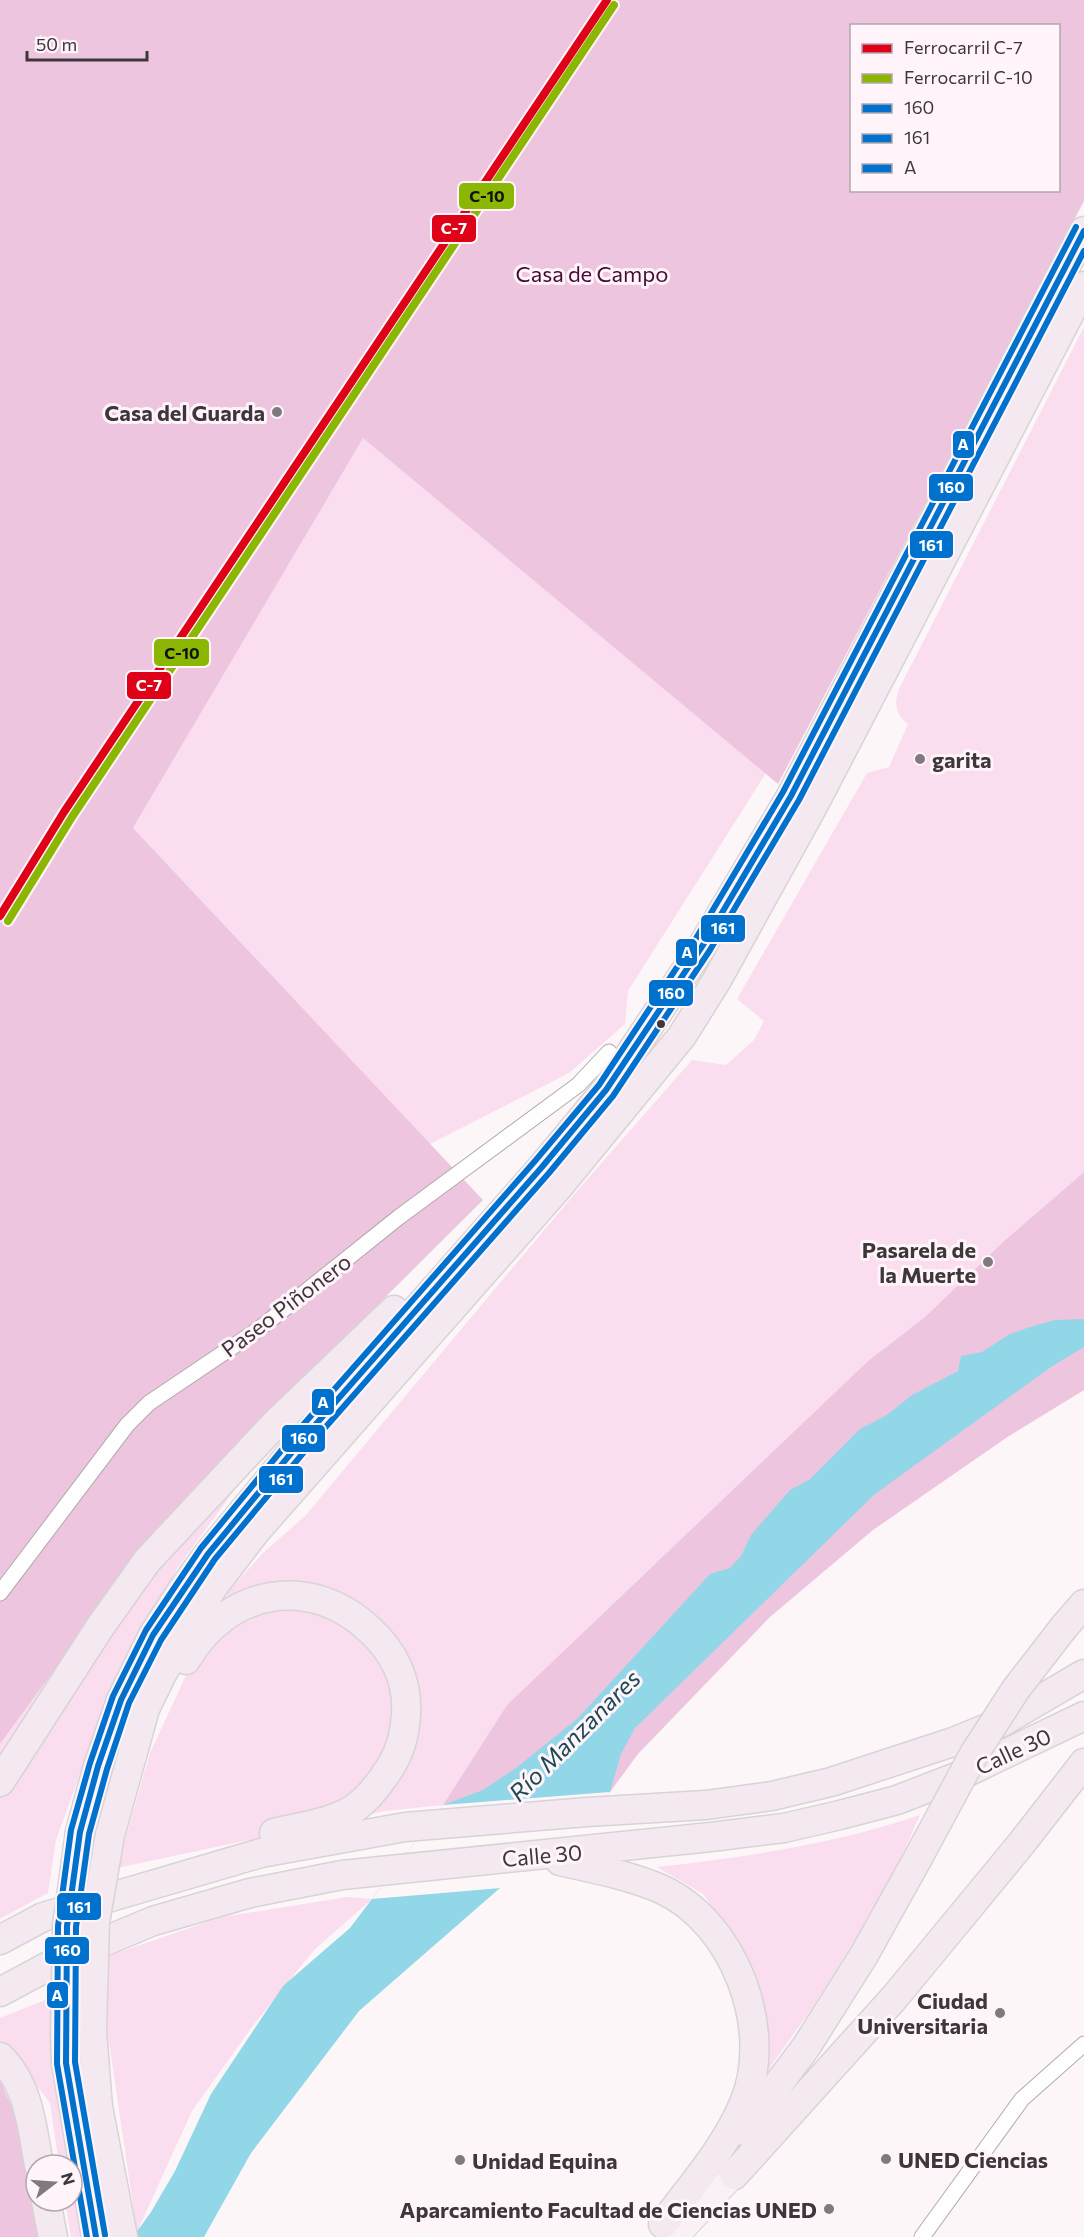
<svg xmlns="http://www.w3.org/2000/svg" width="1084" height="2237" font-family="Commissioner,sans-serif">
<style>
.green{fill:#faddee}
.forest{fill:#eec5de;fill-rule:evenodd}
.water{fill:#91d7e8}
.pier{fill:#fcf6f9}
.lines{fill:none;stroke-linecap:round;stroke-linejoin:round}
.street-casing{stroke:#b0aaad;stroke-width:17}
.primary-casing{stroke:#d7d4d5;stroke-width:26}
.highway-casing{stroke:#d7d4d5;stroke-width:31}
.street{stroke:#fffefe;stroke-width:15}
.primary{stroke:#f9f1f6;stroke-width:24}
.highway{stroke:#f4e9f0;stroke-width:28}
.highway-bridge-casing{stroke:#d7d4d5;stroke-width:31;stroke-linecap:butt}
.highway-bridge{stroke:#f4e9f0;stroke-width:28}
.bus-1-casing{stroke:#fef4fa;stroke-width:10}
.bus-2-casing{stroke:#fef4fa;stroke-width:10}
.bus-3-casing{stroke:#fef4fa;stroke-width:10}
.bus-1{stroke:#0072ce;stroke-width:6}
.bus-2{stroke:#0072ce;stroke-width:6}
.bus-3{stroke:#0072ce;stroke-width:6}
.rail-1-casing{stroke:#fef4fa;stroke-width:12}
.rail-2-casing{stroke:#fef4fa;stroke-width:12}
.rail-1{stroke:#de0118;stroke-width:8}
.rail-2{stroke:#8bb703;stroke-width:8}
.poi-dot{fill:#80797d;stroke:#fef4fa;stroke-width:2}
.bus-dot{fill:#3d363a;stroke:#fef4fa;stroke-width:2}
.labels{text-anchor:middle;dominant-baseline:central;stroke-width:6;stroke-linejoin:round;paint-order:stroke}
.park-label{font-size:22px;fill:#480b37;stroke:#fef4fa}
.poi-label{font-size:22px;font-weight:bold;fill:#3d363a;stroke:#fef4fa;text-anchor:end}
.street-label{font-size:22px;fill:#3d363a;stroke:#fef4fa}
.water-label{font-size:24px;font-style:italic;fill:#1b4953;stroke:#fef4fa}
.line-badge{stroke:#fef4fa;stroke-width:2}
.badge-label{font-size:16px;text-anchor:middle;font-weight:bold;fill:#fff}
.pale-badge-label{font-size:16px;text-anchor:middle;font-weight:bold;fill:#111}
</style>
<rect width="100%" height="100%" fill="#fcf6f9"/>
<path class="green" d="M 1084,327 L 1084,1172 L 1004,1241 L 925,1317 L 868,1361 L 507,1705 L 443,1805 L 385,1811 L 117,1868 L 150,1753 L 222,1598 L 264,1552 L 305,1516 L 577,1191 L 692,1060 L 726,1065 L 754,1040 L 764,1021 L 737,999 L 867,773 L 889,767 L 908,724 C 895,715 894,703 899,689 Z
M 363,437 L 766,773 L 628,991 L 625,1024 L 569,1073 L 430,1144 L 133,828 Z
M 202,1464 L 233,1492 L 176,1570 L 105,1705 L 56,1840 L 48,1893 L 0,1919 L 0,1744 Z
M 920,1815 L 886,1891 L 812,2008 L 766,2073 L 761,1992 L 739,1945 L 703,1894 L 657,1867 C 745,1857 836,1844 920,1815 Z
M 347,1897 L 372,1899 L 314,1950 L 252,2027 L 192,2111 L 137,2232 L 105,2015 L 108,1956 L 222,1917 Z
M 50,1998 L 58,2068 L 86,2237 L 71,2237 L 65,2201 L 72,2201 L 72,2165 L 59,2165 L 50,2103 L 13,2055 L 0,2048 L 0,2018 Z"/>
<path class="forest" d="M 0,0 L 1084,0 L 1084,201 L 778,784 L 363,438 L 133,828 L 483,1200 L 283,1399 L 139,1554 L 0,1744 ZM 852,26 L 1058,26 L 1058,190 L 852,190 Z
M 1084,1172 L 1084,1390 L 1006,1438 L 873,1530 L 770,1617 L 638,1754 L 610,1792 L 443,1805 L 507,1705 L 868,1361 L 925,1317 L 1004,1241 Z
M 0,2080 L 18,2121 L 31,2173 L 43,2237 L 0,2237 Z"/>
<path class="water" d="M 1084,1319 L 1084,1347 L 1051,1367 L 875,1494 L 635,1728 L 621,1754 L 610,1792 L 359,2011 L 251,2153 L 204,2237 L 133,2237 L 151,2212 L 175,2171 L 211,2094 L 283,1986 L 350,1928 L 443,1805 L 483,1790 L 516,1768 L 577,1719 L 710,1574 L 730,1568 L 741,1556 L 751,1535 L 790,1490 L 809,1480 L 860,1429 L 887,1415 L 912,1395 L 958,1371 L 961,1356 L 982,1352 L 1010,1334 L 1027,1328 L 1055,1320 Z"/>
<path class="pier" d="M 610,1792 L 501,1888 L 372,1899 L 443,1805 Z"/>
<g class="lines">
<g class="street-casing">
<path id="street" d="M 0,1593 L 127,1425 L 149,1403 L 259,1329 L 399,1217 L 578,1085 L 609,1052
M 922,2237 L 1022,2099 L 1084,2044"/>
</g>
<g class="primary-casing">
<path id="primary" d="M 676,2237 L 734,2175"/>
</g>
<g class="highway-casing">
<path id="highway" d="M 1064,1627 L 1084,1604
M 186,1660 C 227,1589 310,1573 370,1630 C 394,1652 408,1681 406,1714 C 405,1733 401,1750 391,1766 C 381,1782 369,1799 352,1810 C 330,1823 299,1827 274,1833
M 0,1782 L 100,1627 L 147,1561 L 275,1424 L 394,1310
M 80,1832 L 98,1766 L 121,1700 L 153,1635 L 182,1590 L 208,1554 L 302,1440 L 542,1167 L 606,1090 L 703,945 L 791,796 L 1084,231
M 110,1835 L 145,1709 L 162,1674 L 213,1587 L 256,1531 L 560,1185 L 682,1036 L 717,980 L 812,808 L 1084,286
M 560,1861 C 594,1869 629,1875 661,1889 C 734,1922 775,2029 744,2103 C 726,2147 691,2186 663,2224
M 0,1940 L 43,1917 L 261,1853 L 405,1827 L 587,1812 L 706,1805 L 772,1796 L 831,1782 L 953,1742 L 1002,1722 L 1084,1674
M 0,1992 L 58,1961 L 153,1921 L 250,1893 L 342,1875 L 711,1837 L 784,1828 L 840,1815 L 897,1800 L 959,1776 L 1084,1716
M 92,2031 L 98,2107 L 123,2237
M 65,2036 L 66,2063 L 96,2237
M 0,2057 C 29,2085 32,2127 39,2165
M 743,2131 L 806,2047 L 864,1955 L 918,1858
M 734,2175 L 894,1998 L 1021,1844 L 1084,1763
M 46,2201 L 53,2237"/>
</g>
<use href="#street" class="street"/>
<use href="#primary" class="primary"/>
<use href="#highway" class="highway"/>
<g class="highway-bridge-casing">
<path id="highway-bridge" d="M 918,1858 L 974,1754 L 1016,1689 L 1064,1627
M 92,2031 L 95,1922 L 110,1835
M 65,2036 L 67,1926 L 80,1832"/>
</g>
<use href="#highway-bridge" class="highway-bridge"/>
<g class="bus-1-casing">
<path id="bus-1" d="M 96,2237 L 66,2063 L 67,1926 L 80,1832 L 98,1766 L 121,1700 L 153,1635 L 208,1554 L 302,1440 L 542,1167 L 606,1090 L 703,945 L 791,796 L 1084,231"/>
</g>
<g class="bus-2-casing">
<path id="bus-2" d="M 105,2235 L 75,2062 L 76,1927 L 89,1834 L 107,1769 L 129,1703 L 161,1640 L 215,1559 L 309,1446 L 549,1173 L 613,1096 L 710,950 L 799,800 L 1084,251"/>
</g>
<g class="bus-3-casing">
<path id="bus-3" d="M 87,2237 L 57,2064 L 58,1926 L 71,1830 L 90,1763 L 113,1696 L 146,1630 L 201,1548 L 295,1434 L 535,1161 L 599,1085 L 695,940 L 783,792 L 1076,227"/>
</g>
<use href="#bus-1" class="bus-1"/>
<use href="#bus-2" class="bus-2"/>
<use href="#bus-3" class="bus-3"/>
<g class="rail-1-casing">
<path id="rail-1" d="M 0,916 L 64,812 L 607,0"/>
</g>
<g class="rail-2-casing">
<path id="rail-2" d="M 8,921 L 72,817 L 614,5"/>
</g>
<use href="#rail-1" class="rail-1"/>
<use href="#rail-2" class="rail-2"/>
</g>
<g class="poi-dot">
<circle cx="277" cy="412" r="6"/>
<circle cx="920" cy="759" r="6"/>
<circle cx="988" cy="1262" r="6"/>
<circle cx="1000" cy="2013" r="6"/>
<circle cx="886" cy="2159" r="6"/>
<circle cx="460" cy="2160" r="6"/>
<circle cx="829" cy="2209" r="6"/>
</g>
<circle class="bus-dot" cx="661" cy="1024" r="5"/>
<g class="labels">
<g class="park-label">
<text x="592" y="273">Casa de Campo</text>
</g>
<g class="poi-label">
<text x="265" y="412">Casa del Guarda</text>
<text x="932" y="759" text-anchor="start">garita</text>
<text x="976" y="1249">Pasarela de<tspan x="976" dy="25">la Muerte</tspan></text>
<text x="988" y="2000">Ciudad<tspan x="988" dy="25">Universitaria</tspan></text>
<text x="898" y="2159" text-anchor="start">UNED Ciencias</text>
<text x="472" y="2160" text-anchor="start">Unidad Equina</text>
<text x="817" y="2209">Aparcamiento Facultad de Ciencias UNED</text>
</g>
<g class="street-label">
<text transform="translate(286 1305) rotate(-37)">Paseo Piñonero</text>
<text transform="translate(1013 1751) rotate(-25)">Calle 30</text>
<text transform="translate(542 1855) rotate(-5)">Calle 30</text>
</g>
<g class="water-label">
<text transform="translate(574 1735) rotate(-45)">Río Manzanares</text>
</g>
</g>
<g class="line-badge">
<rect x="458" y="182" width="57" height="28" rx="6" fill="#8bb703"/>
<rect x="431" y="214" width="46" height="29" rx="6" fill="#de0118"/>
<rect x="952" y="430" width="23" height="29" rx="6" fill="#0072ce"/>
<rect x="928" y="473" width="46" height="29" rx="6" fill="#0072ce"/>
<rect x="909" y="530" width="45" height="29" rx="6" fill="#0072ce"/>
<rect x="153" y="638" width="57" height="29" rx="6" fill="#8bb703"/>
<rect x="126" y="671" width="46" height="29" rx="6" fill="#de0118"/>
<rect x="700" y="914" width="46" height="29" rx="6" fill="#0072ce"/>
<rect x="675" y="938" width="23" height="29" rx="6" fill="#0072ce"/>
<rect x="648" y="979" width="46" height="28" rx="6" fill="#0072ce"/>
<rect x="311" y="1388" width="24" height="28" rx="6" fill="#0072ce"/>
<rect x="281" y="1424" width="45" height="29" rx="6" fill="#0072ce"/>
<rect x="258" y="1465" width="46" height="29" rx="6" fill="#0072ce"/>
<rect x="56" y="1892" width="46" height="29" rx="6" fill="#0072ce"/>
<rect x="44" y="1936" width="46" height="29" rx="6" fill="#0072ce"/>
<rect x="46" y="1981" width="23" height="28" rx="6" fill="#0072ce"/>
</g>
<g class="badge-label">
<text x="454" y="234">C-7</text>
<text x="963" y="450">A</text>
<text x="951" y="493">160</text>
<text x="931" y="551">161</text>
<text x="149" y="691">C-7</text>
<text x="723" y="934">161</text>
<text x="687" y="958">A</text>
<text x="671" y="999">160</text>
<text x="323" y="1408">A</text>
<text x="304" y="1444">160</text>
<text x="281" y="1485">161</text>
<text x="79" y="1913">161</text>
<text x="67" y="1956">160</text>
<text x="57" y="2001">A</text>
</g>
<g class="pale-badge-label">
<text x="487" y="202">C-10</text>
<text x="182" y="659">C-10</text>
</g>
<rect x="850" y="24" width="210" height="168" fill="#fef4fa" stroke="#b1a8ad" stroke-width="1.5"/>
<rect x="862" y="44" width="30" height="9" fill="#de0118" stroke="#b1a8ad" stroke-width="1.5"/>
<text x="904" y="54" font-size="18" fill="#3d363a">Ferrocarril C-7</text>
<rect x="862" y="74" width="30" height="9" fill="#8bb703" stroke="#b1a8ad" stroke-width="1.5"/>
<text x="904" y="84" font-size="18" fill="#3d363a">Ferrocarril C-10</text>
<rect x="862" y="104" width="30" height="9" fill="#0072ce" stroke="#b1a8ad" stroke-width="1.5"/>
<text x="904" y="114" font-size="18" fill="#3d363a">160</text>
<rect x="862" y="134" width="30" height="9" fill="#0072ce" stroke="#b1a8ad" stroke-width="1.5"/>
<text x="904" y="144" font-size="18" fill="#3d363a">161</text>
<rect x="862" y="164" width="30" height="9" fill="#0072ce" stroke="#b1a8ad" stroke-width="1.5"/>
<text x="904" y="174" font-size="18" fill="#3d363a">A</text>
<g transform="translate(54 2183) rotate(73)"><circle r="28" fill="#fef4fa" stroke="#b1a8ad" stroke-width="1.5"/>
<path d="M0-4.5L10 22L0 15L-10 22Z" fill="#80797d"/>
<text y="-9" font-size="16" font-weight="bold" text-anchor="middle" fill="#3d363a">N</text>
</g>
<path d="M27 51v9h120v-9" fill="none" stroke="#3d363a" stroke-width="3"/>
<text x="36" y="51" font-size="18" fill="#3d363a" stroke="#fef4fa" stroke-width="4.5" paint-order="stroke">50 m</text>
</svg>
